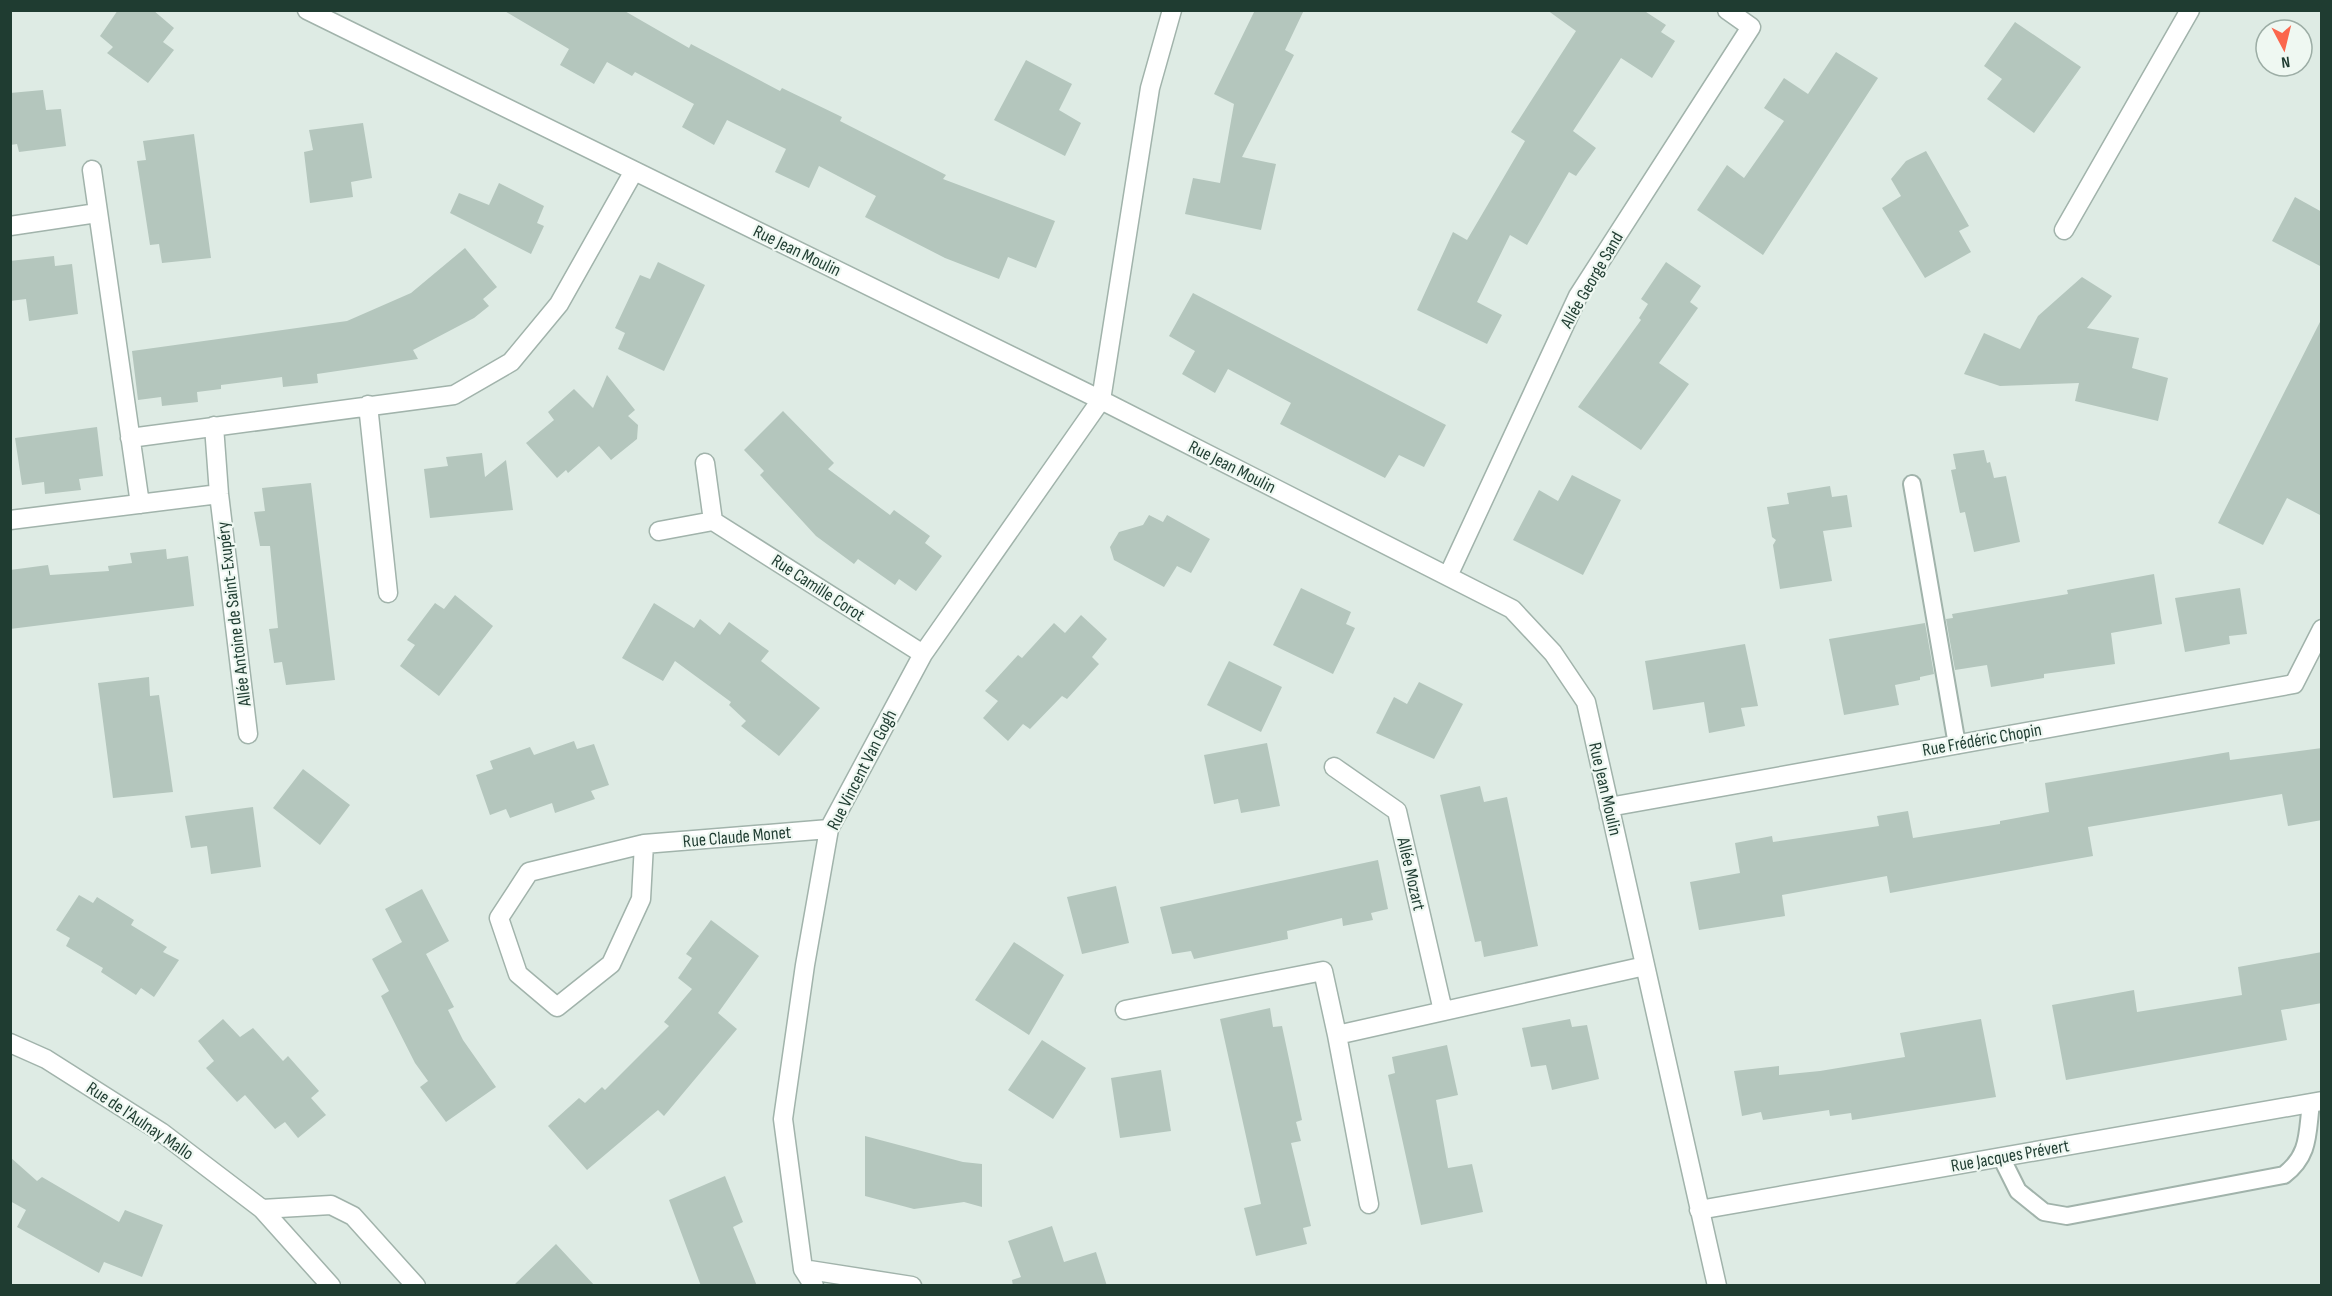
<svg xmlns="http://www.w3.org/2000/svg" width="2332" height="1296" font-family="'Sofia Sans Condensed',sans-serif">
<style>
.building{fill:#b4c6bd}
.lines{fill:none;stroke-linecap:round;stroke-linejoin:round}
.service-casing{stroke:#a1b3ab;stroke-width:20}
.minor-casing{stroke:#a1b3ab;stroke-width:21}
.service{stroke:#fff;stroke-width:16}
.minor{stroke:#fff;stroke-width:18}
.labels{text-anchor:middle;dominant-baseline:central;stroke-width:4.5;stroke-linejoin:round;paint-order:stroke}
.street-label{font-size:18px;fill:#1f3c31;stroke:#eff8f2}
</style>
<rect width="100%" height="100%" fill="#deebe4"/>
<path class="building" d="M 118,10 L 153,10 L 174,28 L 163,42 L 174,50 L 148,83 L 107,53 L 113,47 L 100,36 Z
M 503,10 L 623,10 L 689,48 L 691,44 L 780,91 L 782,88 L 842,117 L 840,121 L 946,175 L 943,179 L 1055,221 L 1036,268 L 1008,257 L 999,279 L 945,258 L 865,217 L 876,196 L 819,166 L 809,188 L 775,172 L 786,149 L 727,120 L 714,145 L 682,127 L 694,104 L 635,72 L 632,76 L 607,62 L 594,84 L 560,65 L 569,49 Z
M 1255,10 L 1304,10 L 1285,50 L 1294,55 L 1242,157 L 1276,164 L 1261,230 L 1185,214 L 1193,178 L 1220,183 L 1234,104 L 1214,94 Z
M 1547,10 L 1643,10 L 1666,25 L 1661,32 L 1675,41 L 1652,78 L 1621,58 L 1573,131 L 1596,148 L 1576,176 L 1569,172 L 1527,245 L 1510,235 L 1477,302 L 1502,315 L 1487,344 L 1417,310 L 1453,232 L 1467,240 L 1525,141 L 1511,132 L 1576,31 Z
M 2015,22 L 2081,67 L 2034,133 L 1987,99 L 2002,79 L 1984,66 Z
M 1836,52 L 1878,78 L 1763,255 L 1697,210 L 1727,165 L 1744,178 L 1784,121 L 1764,108 L 1784,78 L 1808,94 Z
M 1026,60 L 1072,84 L 1059,110 L 1081,123 L 1065,156 L 994,120 Z
M 43,90 L 46,110 L 61,109 L 66,146 L 19,152 L 17,144 L 10,145 L 10,93 Z
M 363,123 L 372,178 L 351,182 L 353,197 L 310,203 L 304,152 L 313,150 L 309,130 Z
M 194,134 L 211,258 L 162,263 L 159,244 L 150,245 L 137,161 L 146,160 L 143,141 Z
M 1926,151 L 1969,226 L 1959,231 L 1971,252 L 1925,278 L 1882,208 L 1901,196 L 1891,179 L 1906,161 Z
M 499,183 L 544,206 L 537,223 L 544,226 L 531,254 L 450,213 L 459,193 L 489,205 Z
M 2295,197 L 2322,212 L 2322,267 L 2272,241 Z
M 465,248 L 497,287 L 483,299 L 489,306 L 474,318 L 413,350 L 418,359 L 317,374 L 318,383 L 283,387 L 282,377 L 221,385 L 221,389 L 197,392 L 198,402 L 162,406 L 161,397 L 138,400 L 132,351 L 347,321 L 411,293 Z
M 54,256 L 55,266 L 72,264 L 78,314 L 29,321 L 26,299 L 10,301 L 10,261 Z
M 658,262 L 705,285 L 664,371 L 618,349 L 625,333 L 615,328 L 640,275 L 650,279 Z
M 1666,262 L 1701,286 L 1690,302 L 1698,308 L 1659,363 L 1689,384 L 1641,450 L 1578,407 L 1641,320 L 1639,318 L 1648,304 L 1641,299 Z
M 2082,277 L 2112,296 L 2087,328 L 2139,338 L 2132,368 L 2168,378 L 2158,421 L 2075,401 L 2079,383 L 2000,386 L 1964,374 L 1984,333 L 2020,349 L 2038,316 Z
M 1193,293 L 1446,425 L 1424,467 L 1399,455 L 1385,478 L 1280,424 L 1291,403 L 1228,369 L 1215,393 L 1182,374 L 1195,351 L 1169,336 Z
M 2322,318 L 2322,516 L 2287,498 L 2263,545 L 2218,523 Z
M 607,375 L 635,410 L 628,416 L 638,425 L 637,439 L 611,460 L 599,446 L 568,473 L 566,470 L 557,478 L 526,443 L 554,420 L 548,412 L 574,389 L 593,408 Z
M 783,411 L 834,463 L 828,469 L 890,515 L 894,510 L 930,536 L 925,543 L 942,556 L 916,591 L 899,579 L 895,585 L 858,559 L 854,564 L 816,536 L 760,475 L 764,471 L 744,450 Z
M 97,427 L 103,476 L 79,479 L 81,490 L 45,494 L 44,482 L 22,485 L 15,438 Z
M 1984,450 L 1987,463 L 1990,462 L 1994,478 L 2006,476 L 2020,542 L 1974,552 L 1965,512 L 1960,513 L 1951,470 L 1956,469 L 1953,454 Z
M 482,453 L 485,477 L 506,460 L 513,510 L 430,518 L 424,469 L 448,466 L 446,457 Z
M 1572,475 L 1621,500 L 1583,575 L 1513,540 L 1539,490 L 1558,501 Z
M 311,483 L 335,680 L 286,685 L 282,662 L 274,663 L 269,629 L 278,628 L 270,546 L 260,546 L 254,512 L 265,511 L 262,488 Z
M 1830,486 L 1832,497 L 1847,495 L 1852,527 L 1823,531 L 1832,581 L 1780,589 L 1773,545 L 1776,540 L 1772,537 L 1767,507 L 1789,504 L 1787,493 Z
M 1149,515 L 1163,522 L 1167,515 L 1210,539 L 1191,573 L 1177,566 L 1164,587 L 1114,560 L 1110,547 L 1119,532 L 1143,525 Z
M 166,549 L 167,559 L 188,556 L 194,606 L 10,629 L 10,570 L 48,565 L 50,575 L 109,571 L 108,566 L 132,563 L 130,553 Z
M 2154,574 L 2162,624 L 2111,633 L 2115,664 L 2044,674 L 2044,678 L 1991,687 L 1987,665 L 1955,670 L 1946,619 L 1953,618 L 1952,614 L 2068,594 L 2067,590 Z
M 1301,588 L 1351,612 L 1346,624 L 1355,628 L 1333,674 L 1273,645 Z
M 2240,588 L 2247,634 L 2229,636 L 2230,644 L 2185,652 L 2175,598 Z
M 455,595 L 493,626 L 439,696 L 400,666 L 415,645 L 407,640 L 435,603 L 444,609 Z
M 654,603 L 694,628 L 700,619 L 720,635 L 729,622 L 769,651 L 761,661 L 820,708 L 779,756 L 741,726 L 746,721 L 729,705 L 731,702 L 675,661 L 663,681 L 622,658 Z
M 1081,615 L 1107,639 L 1092,657 L 1099,664 L 1067,699 L 1062,696 L 1030,729 L 1023,724 L 1008,741 L 983,718 L 998,701 L 985,691 L 1018,655 L 1022,658 L 1054,623 L 1065,633 Z
M 1925,623 L 1934,674 L 1920,677 L 1920,680 L 1895,685 L 1899,705 L 1844,715 L 1829,639 Z
M 1745,644 L 1758,706 L 1741,708 L 1745,726 L 1709,733 L 1704,702 L 1653,710 L 1645,661 Z
M 1229,661 L 1282,687 L 1261,732 L 1207,705 Z
M 149,677 L 150,696 L 159,695 L 173,792 L 113,798 L 98,683 Z
M 1419,682 L 1463,704 L 1434,759 L 1376,733 L 1394,697 L 1407,704 Z
M 574,741 L 577,749 L 594,744 L 609,785 L 591,791 L 595,799 L 555,813 L 552,803 L 510,818 L 506,809 L 490,815 L 476,775 L 493,769 L 490,761 L 530,747 L 534,755 Z
M 1267,743 L 1280,806 L 1241,813 L 1238,799 L 1214,804 L 1204,755 Z
M 2322,748 L 2322,820 L 2288,826 L 2282,794 L 2088,827 L 2093,856 L 1890,893 L 1887,876 L 1782,895 L 1785,916 L 1699,930 L 1690,882 L 1740,873 L 1735,843 L 1772,836 L 1773,842 L 1879,826 L 1877,816 L 1908,811 L 1913,838 L 2000,824 L 2000,821 L 2049,812 L 2045,783 L 2229,752 L 2230,760 Z
M 303,769 L 350,805 L 320,845 L 273,808 Z
M 1480,786 L 1484,802 L 1507,797 L 1538,946 L 1484,957 L 1481,941 L 1475,942 L 1440,795 Z
M 253,807 L 261,867 L 211,874 L 207,846 L 191,848 L 185,816 Z
M 1378,860 L 1388,909 L 1371,913 L 1373,920 L 1343,926 L 1342,918 L 1287,931 L 1288,939 L 1194,959 L 1191,951 L 1172,954 L 1160,907 Z
M 1116,886 L 1129,943 L 1082,954 L 1067,897 Z
M 422,889 L 449,941 L 426,954 L 454,1007 L 448,1010 L 463,1040 L 496,1087 L 446,1122 L 420,1087 L 428,1081 L 415,1063 L 381,996 L 389,991 L 372,959 L 402,942 L 385,909 Z
M 79,895 L 93,903 L 97,897 L 134,920 L 131,925 L 167,947 L 163,952 L 179,960 L 154,997 L 141,988 L 136,995 L 101,972 L 103,968 L 66,946 L 70,938 L 56,930 Z
M 711,920 L 759,956 L 718,1013 L 737,1029 L 664,1116 L 658,1110 L 587,1170 L 548,1126 L 579,1098 L 585,1103 L 602,1087 L 605,1090 L 669,1026 L 664,1022 L 692,989 L 678,978 L 692,958 L 686,954 Z
M 1014,942 L 1064,975 L 1029,1035 L 975,1000 Z
M 2322,952 L 2322,1003 L 2281,1010 L 2287,1040 L 2066,1080 L 2052,1005 L 2134,990 L 2137,1012 L 2242,995 L 2238,967 Z
M 1270,1008 L 1273,1027 L 1282,1026 L 1302,1120 L 1296,1122 L 1301,1141 L 1291,1143 L 1311,1226 L 1303,1228 L 1307,1244 L 1256,1256 L 1244,1208 L 1261,1204 L 1220,1019 Z
M 223,1019 L 240,1037 L 253,1028 L 283,1061 L 288,1056 L 319,1091 L 311,1098 L 326,1115 L 298,1138 L 285,1122 L 275,1129 L 245,1095 L 237,1102 L 206,1068 L 214,1061 L 198,1041 Z
M 1570,1019 L 1572,1027 L 1587,1025 L 1599,1079 L 1552,1090 L 1546,1065 L 1531,1067 L 1522,1028 Z
M 1981,1019 L 1996,1097 L 1852,1120 L 1851,1113 L 1830,1116 L 1829,1110 L 1763,1120 L 1761,1112 L 1742,1116 L 1734,1071 L 1779,1066 L 1779,1075 L 1820,1071 L 1905,1057 L 1900,1033 Z
M 1042,1040 L 1086,1068 L 1053,1119 L 1008,1090 Z
M 1447,1045 L 1458,1095 L 1436,1100 L 1448,1168 L 1472,1164 L 1483,1212 L 1421,1225 L 1388,1075 L 1395,1073 L 1392,1057 Z
M 1161,1070 L 1171,1131 L 1120,1138 L 1111,1078 Z
M 865,1136 L 963,1162 L 982,1164 L 982,1207 L 964,1202 L 914,1209 L 865,1196 Z
M 10,1157 L 37,1181 L 42,1177 L 119,1222 L 125,1210 L 163,1225 L 142,1277 L 104,1262 L 99,1273 L 17,1227 L 26,1210 L 10,1201 Z
M 725,1176 L 743,1222 L 733,1227 L 757,1286 L 701,1286 L 669,1200 Z
M 1052,1226 L 1064,1262 L 1096,1252 L 1107,1286 L 1013,1286 L 1012,1280 L 1021,1277 L 1008,1241 Z
M 556,1244 L 595,1286 L 513,1286 Z"/>
<g class="lines">
<g class="service-casing">
<path id="service" d="M 1912,484 L 1957,745
M 2001,1157 L 2018,1191 L 2044,1212 L 2067,1216 L 2284,1175 C 2310,1155 2307,1134 2311,1103"/>
</g>
<g class="minor-casing">
<path id="minor" d="M 307,10 L 1101,400 L 1512,609 L 1553,653 L 1586,702 L 1717,1286
M 92,170 L 140,504
M 10,226 L 97,213
M 2064,230 L 2190,10
M 368,405 L 388,593
M 214,426 L 219,494 L 248,734
M 130,438 L 454,395 L 511,362 L 559,304 L 634,171
M 705,463 L 713,521
M 10,520 L 219,494
M 659,531 L 713,521 L 923,654
M 1448,576 L 1578,296 L 1751,27 L 1727,10
M 1334,767 L 1397,811 L 1443,1011
M 1609,807 L 2294,684 L 2322,629
M 644,844 L 641,899 L 611,964 L 557,1007 L 518,974 L 499,918 L 529,872 L 644,844 L 829,829
M 1125,1010 L 1323,971 L 1337,1035
M 10,1043 L 46,1059 L 161,1132 L 262,1209 L 331,1286
M 1369,1204 L 1337,1035 L 1645,966
M 262,1209 L 331,1205 L 353,1216 L 416,1286
M 1699,1210 L 2322,1101
M 803,1269 L 912,1286
M 814,1286 L 803,1269 L 783,1119 L 805,965 L 829,829 L 923,654 L 1101,400 L 1150,88 L 1172,10"/>
</g>
<use href="#service" class="service"/>
<use href="#minor" class="minor"/>
</g>
<g class="labels">
<g class="street-label">
<text transform="translate(797 251) rotate(26)">Rue Jean Moulin</text>
<text transform="translate(1592 280) rotate(-60)">Allée George Sand</text>
<text transform="translate(1232 467) rotate(27)">Rue Jean Moulin</text>
<text transform="translate(818 588) rotate(33)">Rue Camille Corot</text>
<text transform="translate(234 614) rotate(-97)">Allée Antoine de Saint-Exupéry</text>
<text transform="translate(1982 740) rotate(-10)">Rue Frédéric Chopin</text>
<text transform="translate(862 770) rotate(-63)">Rue Vincent Van Gogh</text>
<text transform="translate(1605 789) rotate(77)">Rue Jean Moulin</text>
<text transform="translate(737 837) rotate(-5)">Rue Claude Monet</text>
<text transform="translate(1411 874) rotate(77)">Allée Mozart</text>
<text transform="translate(140 1121) rotate(34)">Rue de l'Aulnay Mallo</text>
<text transform="translate(2010 1156) rotate(-10)">Rue Jacques Prévert</text>
</g>
</g>
<rect width="2332" height="1296" fill="none" stroke="#1f3c31" stroke-width="24"/>
<g transform="translate(2284 48) rotate(173)"><circle r="28" fill="#eff8f2" stroke="#9cada5" stroke-width="1.5"/>
<path d="M0-4.5L10 22L0 15L-10 22Z" fill="#fb664c"/>
<text y="-9" font-size="16" font-weight="bold" text-anchor="middle" fill="#1f3c31">N</text>
</g>
</svg>
